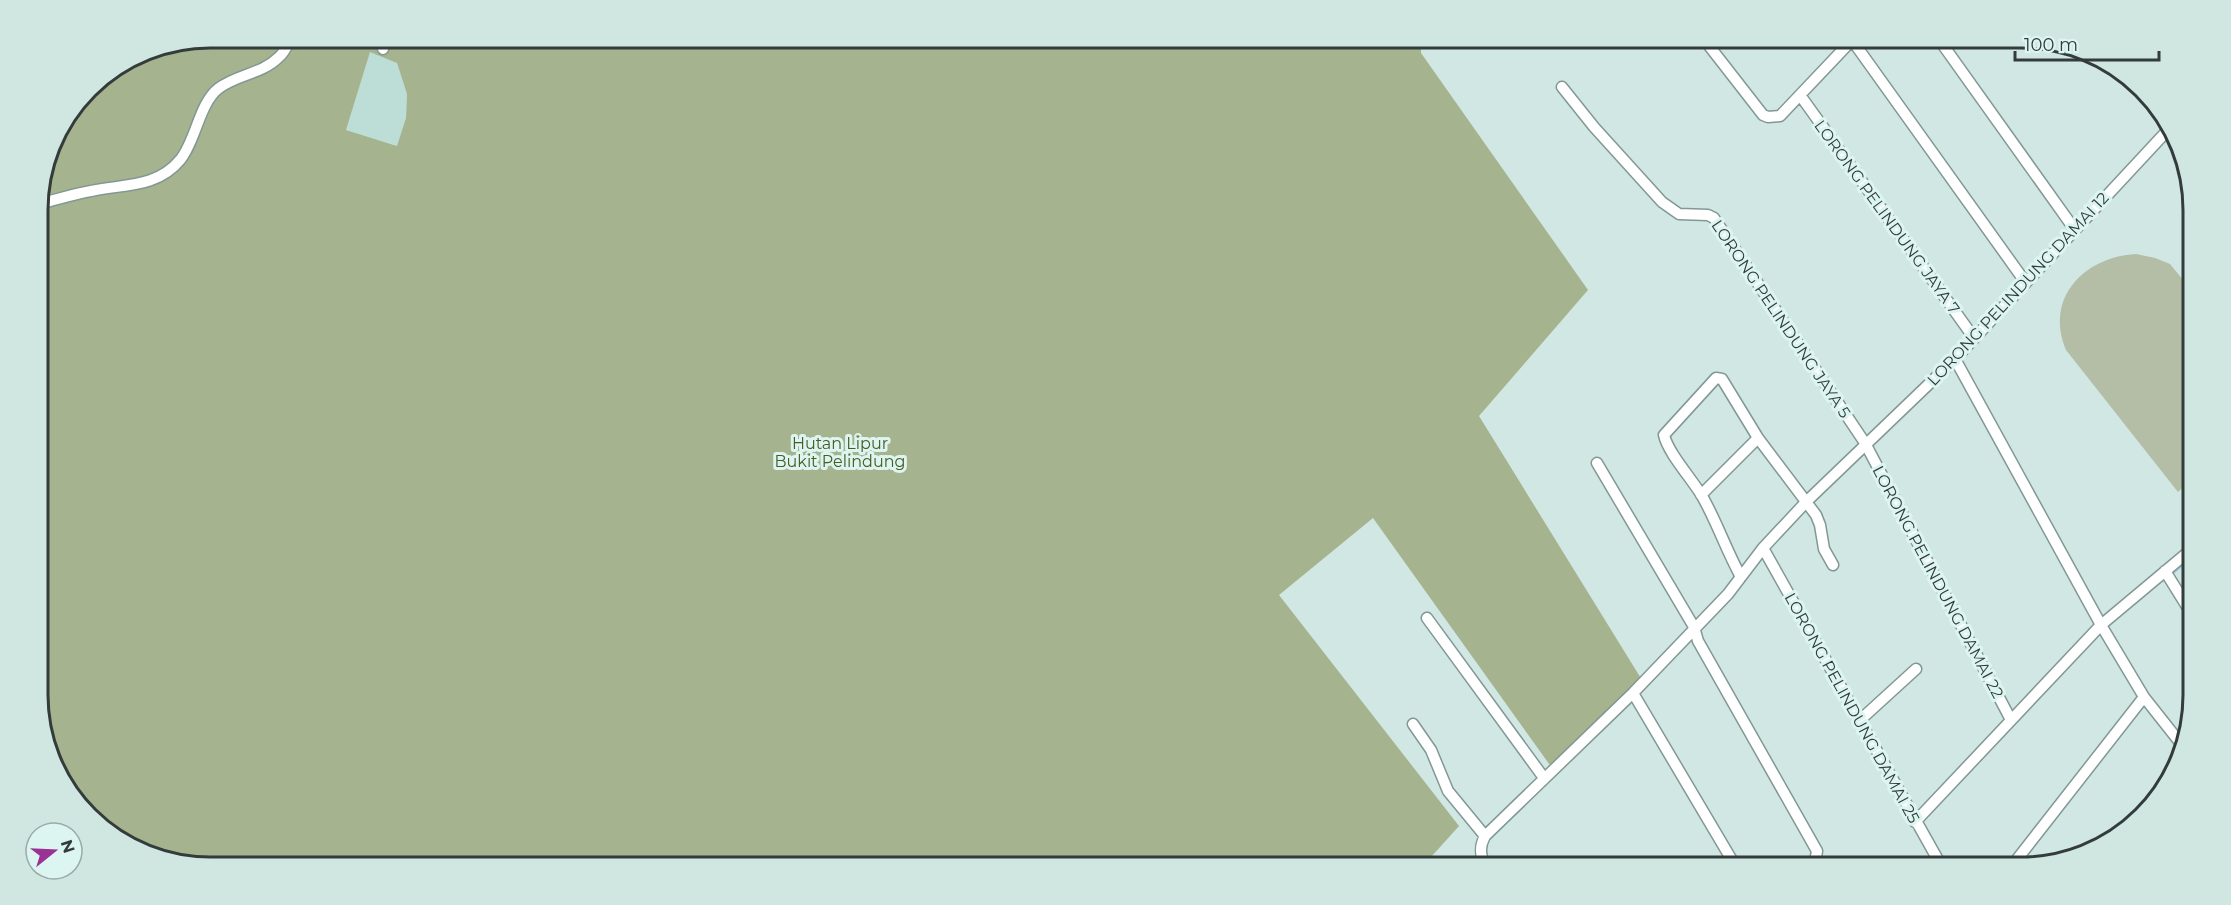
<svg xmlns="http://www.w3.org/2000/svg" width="2231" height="905" font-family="Montserrat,sans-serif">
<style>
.built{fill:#bdddd7}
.green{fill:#b4bda6}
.forest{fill:#a5b38e;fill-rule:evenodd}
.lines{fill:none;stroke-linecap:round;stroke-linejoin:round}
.stream{stroke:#abcee9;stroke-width:3}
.minor-casing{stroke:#829894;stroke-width:13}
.minor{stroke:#fff;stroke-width:10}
.labels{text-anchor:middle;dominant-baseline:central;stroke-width:6;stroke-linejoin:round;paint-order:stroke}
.street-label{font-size:16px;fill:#333c3a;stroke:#ddf5f0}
.park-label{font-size:16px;fill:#4a5b24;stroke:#ddf5f0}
.rim{fill:none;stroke:#333c3a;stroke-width:3}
</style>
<rect width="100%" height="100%" fill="#d0e7e3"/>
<path class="built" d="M 370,51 L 397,63 L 407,94 L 406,118 L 398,146 L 346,130 Z"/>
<path class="green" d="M 2136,254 L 2155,258 L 2170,264 L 2192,291 L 2193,478 L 2178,492 L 2066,350 C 2044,298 2084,257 2136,254 Z"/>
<path class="forest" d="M 210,38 L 1421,38 L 1421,53 L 1588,290 L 1479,416 L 1642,680 L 1552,768 L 1373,518 L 1279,595 L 1459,826 L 1422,867 L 210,867 L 154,858 L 80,809 L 41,728 L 38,198 L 55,134 L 96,80 L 144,50 ZM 370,52 L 397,63 L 407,94 L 406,118 L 397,146 L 346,130 Z"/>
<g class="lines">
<path class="stream" d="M 2174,572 L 2193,556"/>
<g class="minor-casing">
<path id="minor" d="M 1703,38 L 1763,115 L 1768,117 L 1780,116 L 1854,38
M 1835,38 L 1843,49
M 1938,38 L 2075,230
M 1852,40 L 2026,283
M 383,49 L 385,38
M 1562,87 L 1594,127 L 1662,202 L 1679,214 L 1708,215 L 1714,218 L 1865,443 L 2011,720
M 1800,95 L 1974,338
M 38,204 C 56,200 73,194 91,191 C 123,184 157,188 180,160 C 196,141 199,103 219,88 C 238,74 262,74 279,57 C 285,52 288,44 291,38
M 1955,359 L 2101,625 L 2144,697 L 2178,740
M 1597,463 L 1694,627 L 1698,641 L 1817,851 L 1815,862 L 1805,867
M 1701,495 L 1758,438
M 1763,548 L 1942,867
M 2165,571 L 2193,616
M 1741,577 C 1726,550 1717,522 1702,496 C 1692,479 1668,453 1664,435 L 1716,378 L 1722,379 L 1758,438 L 1816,515 L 1820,525 L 1824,549 L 1833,565
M 1427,618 L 1544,778
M 1633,693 L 1736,867
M 1859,721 L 1916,669
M 1413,724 L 1431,750 L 1448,791 L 1485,836
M 1915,822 L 2101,625 L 2193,548
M 1486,867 C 1480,856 1479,847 1485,836 L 1633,693 L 1728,594 L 1763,548 L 1807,501 L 1955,359 L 2167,131
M 2011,867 L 2144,697"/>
</g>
<use href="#minor" class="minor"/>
</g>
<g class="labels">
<g class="street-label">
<text transform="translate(1887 217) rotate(54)">LORONG PELINDUNG JAYA 7</text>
<text transform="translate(2018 289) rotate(-47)">LORONG PELINDUNG DAMAI 12</text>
<text transform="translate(1781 319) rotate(56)">LORONG PELINDUNG JAYA 5</text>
<text transform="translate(1938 582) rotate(62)">LORONG PELINDUNG DAMAI 22</text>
<text transform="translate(1852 708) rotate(61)">LORONG PELINDUNG DAMAI 25</text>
</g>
<g class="park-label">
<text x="840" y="443">Hutan Lipur<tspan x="840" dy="18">Bukit Pelindung</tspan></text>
</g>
</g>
<path d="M0 0H2231V905H0ZM210 48H2021A162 162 0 0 1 2183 210V695A162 162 0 0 1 2021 857H210A162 162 0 0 1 48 695V210A162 162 0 0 1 210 48Z" fill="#cfe6e1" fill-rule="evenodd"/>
<path class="rim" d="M210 48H2021A162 162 0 0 1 2183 210V695A162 162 0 0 1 2021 857H210A162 162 0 0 1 48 695V210A162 162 0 0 1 210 48Z"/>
<g transform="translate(54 851) rotate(72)"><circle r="28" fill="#ddf5f0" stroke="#99aba7" stroke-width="1.5"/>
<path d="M0-4.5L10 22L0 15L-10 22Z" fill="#9a3296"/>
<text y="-9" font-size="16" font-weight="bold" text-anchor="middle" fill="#333c3a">N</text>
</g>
<path d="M2015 51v9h144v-9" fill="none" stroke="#333c3a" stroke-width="3"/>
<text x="2024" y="51" font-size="18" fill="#333c3a" stroke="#ddf5f0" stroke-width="4.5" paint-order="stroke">100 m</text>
</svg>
